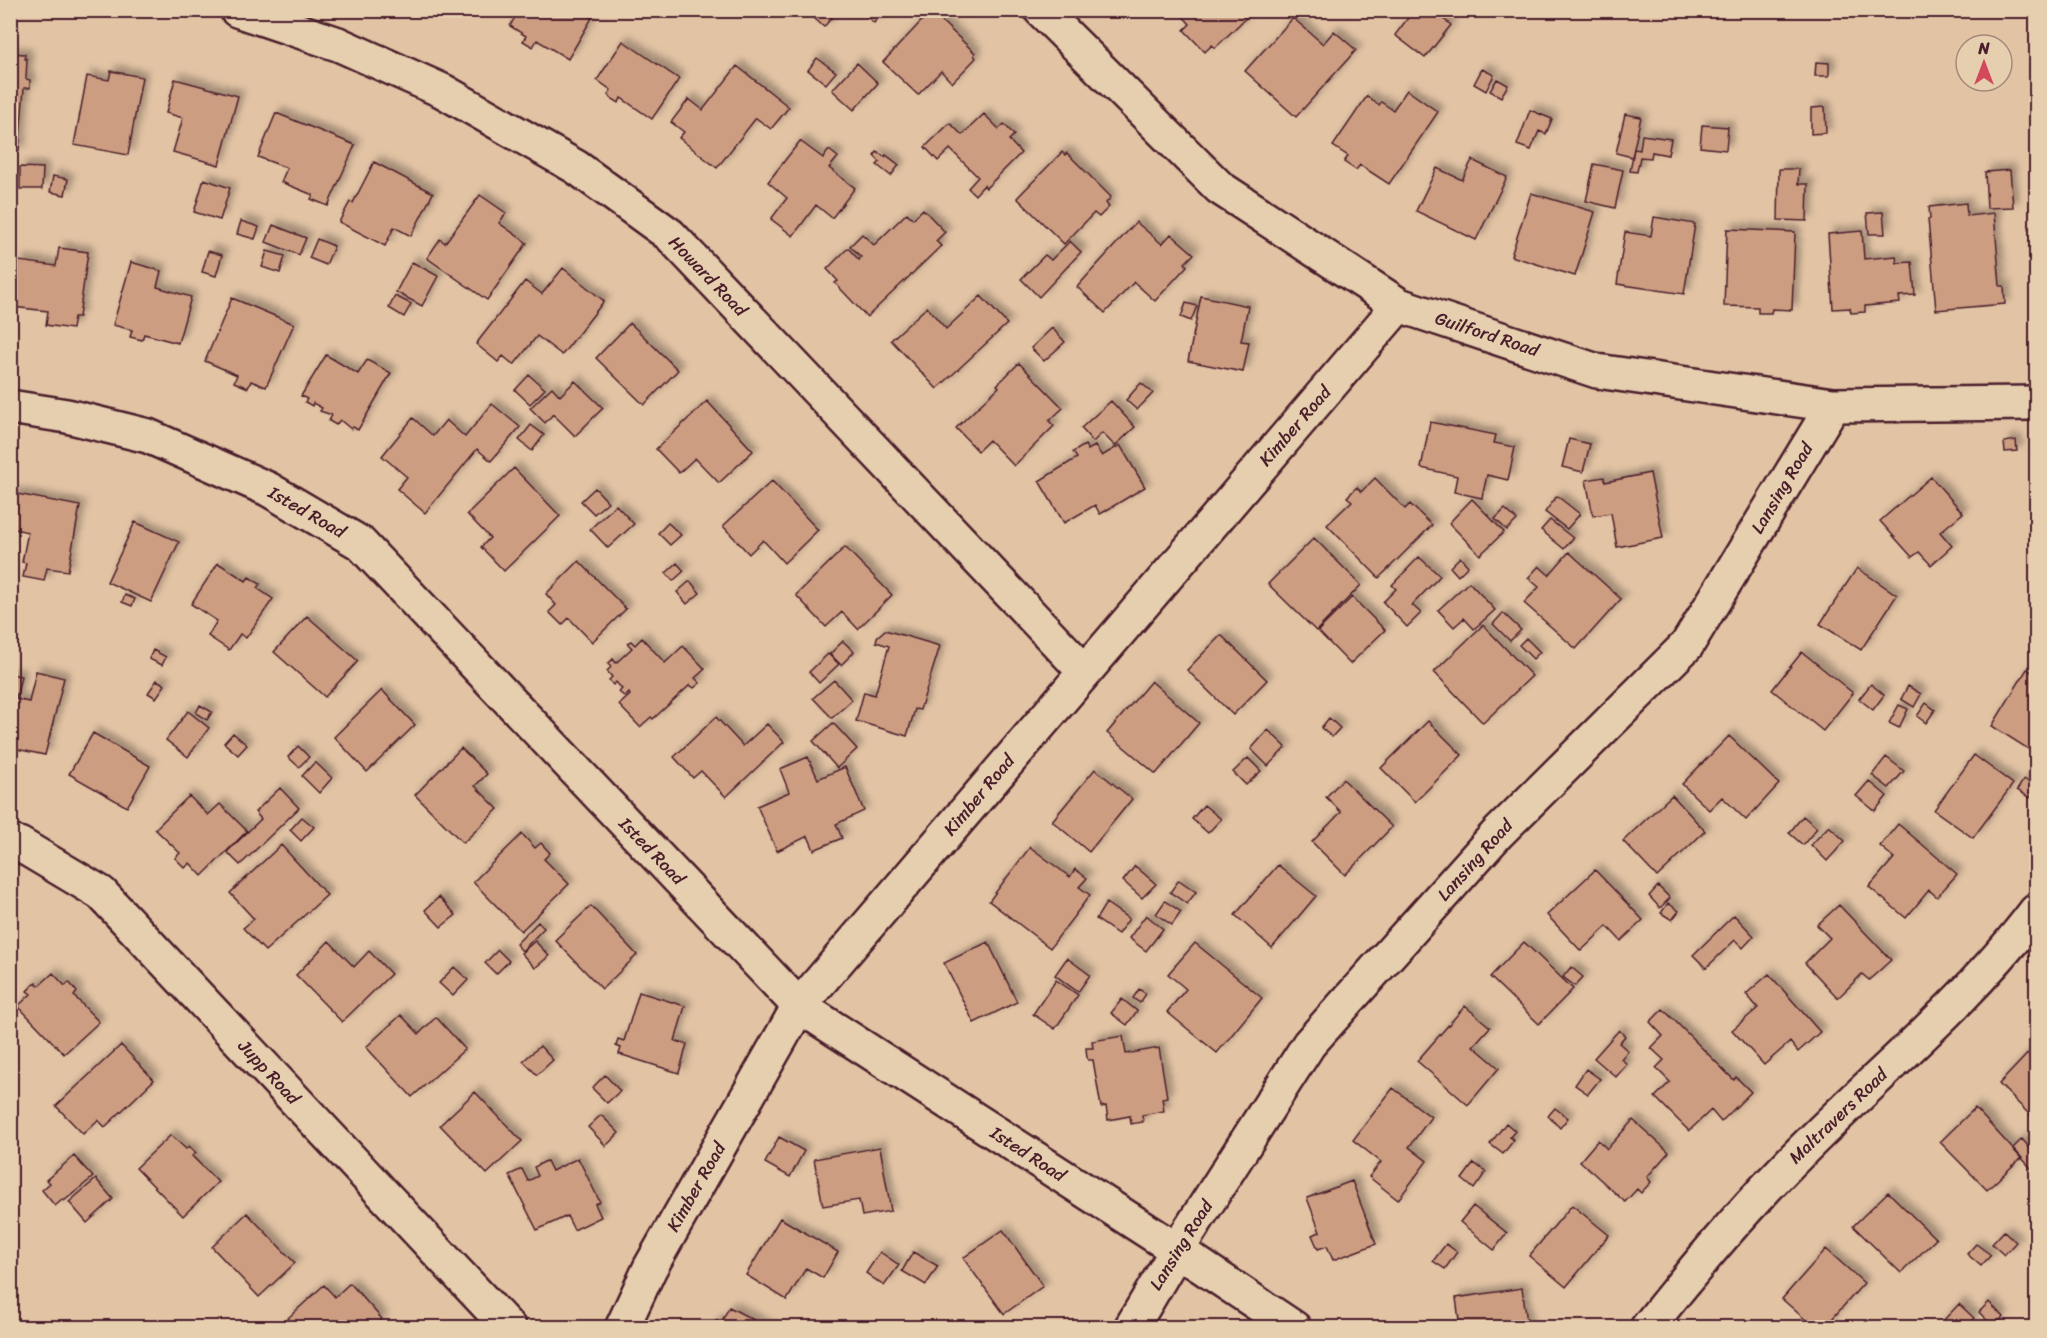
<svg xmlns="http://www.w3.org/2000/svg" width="2047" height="1338" font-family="Sriracha,sans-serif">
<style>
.building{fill:#cc9d81;stroke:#4a1f2b;stroke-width:1.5;filter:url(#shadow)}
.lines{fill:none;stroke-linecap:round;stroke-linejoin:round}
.minor-casing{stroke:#4a1f2b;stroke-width:38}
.minor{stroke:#e6cfaf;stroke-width:33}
.labels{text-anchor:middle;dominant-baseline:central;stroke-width:6;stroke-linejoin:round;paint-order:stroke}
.street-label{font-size:18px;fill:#4a1f2b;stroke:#e6cfaf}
</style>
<defs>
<filter id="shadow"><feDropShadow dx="5.5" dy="-5.5" stdDeviation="3" flood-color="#0004"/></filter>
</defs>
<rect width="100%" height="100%" fill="#e2c3a4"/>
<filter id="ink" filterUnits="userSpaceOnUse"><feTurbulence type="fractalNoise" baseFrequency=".0167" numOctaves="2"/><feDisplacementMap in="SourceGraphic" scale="12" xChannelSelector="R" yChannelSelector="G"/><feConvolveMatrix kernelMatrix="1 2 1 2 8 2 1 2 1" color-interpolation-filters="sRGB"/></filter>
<g filter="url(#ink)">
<path class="building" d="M 519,10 L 579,10 L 592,18 L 568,59 L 537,40 L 533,47 L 523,41 L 526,36 L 510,26 Z
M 805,10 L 838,10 L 824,27 Z
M 859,10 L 884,10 L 874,23 Z
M 1177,10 L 1254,10 L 1215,48 L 1212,45 L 1205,52 L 1184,30 L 1190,24 Z
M 1414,10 L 1432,10 L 1451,25 L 1425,58 L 1395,35 Z
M 931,11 L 975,53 L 974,55 L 976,58 L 952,83 L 941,71 L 918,95 L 883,62 Z
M 1293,18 L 1323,44 L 1334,31 L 1356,50 L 1296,117 L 1245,71 Z
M 623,41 L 679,79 L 652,119 L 621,98 L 619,103 L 611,98 L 608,95 L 611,90 L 597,80 Z
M 10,53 L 25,54 L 25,59 L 27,59 L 26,79 L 30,80 L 30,88 L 24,88 L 19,151 L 10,150 Z
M 817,58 L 836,72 L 826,84 L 808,70 Z
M 1816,62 L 1829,63 L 1829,76 L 1815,76 Z
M 857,63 L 878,83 L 854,110 L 832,90 Z
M 737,66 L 789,107 L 771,129 L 756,118 L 717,168 L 679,138 L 684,132 L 671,122 L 689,99 L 703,110 Z
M 1482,69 L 1494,75 L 1486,91 L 1474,84 Z
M 111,71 L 142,77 L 128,155 L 74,145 L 87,76 L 109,80 Z
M 175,79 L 238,96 L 219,165 L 173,152 L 183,118 L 166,113 Z
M 1497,79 L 1508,85 L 1501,97 L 1490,91 Z
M 1407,90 L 1438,112 L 1389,184 L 1360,165 L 1356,170 L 1344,162 L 1348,156 L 1333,146 L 1367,96 L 1379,105 L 1381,102 L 1393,110 Z
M 1825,107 L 1826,133 L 1811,134 L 1811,108 Z
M 1530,110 L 1552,119 L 1546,134 L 1539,131 L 1531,150 L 1517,145 Z
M 276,113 L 355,145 L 328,206 L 311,199 L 313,195 L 281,182 L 287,168 L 258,157 Z
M 984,114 L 999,129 L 1004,124 L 1006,126 L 1014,135 L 1009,140 L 1021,153 L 986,188 L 984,185 L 975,195 L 968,188 L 978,177 L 950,149 L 938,161 L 925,147 L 950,123 L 962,135 Z
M 1625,114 L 1641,117 L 1632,157 L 1616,153 Z
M 1702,125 L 1728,127 L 1726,150 L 1700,147 Z
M 1642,135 L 1671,139 L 1668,155 L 1652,152 L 1651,158 L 1640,157 L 1637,172 L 1630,171 L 1634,149 L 1640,150 Z
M 800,141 L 823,158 L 829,150 L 838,157 L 829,168 L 855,188 L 832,218 L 816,205 L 793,236 L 771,219 L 787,198 L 768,182 Z
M 877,152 L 885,157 L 886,155 L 899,165 L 891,176 L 877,165 L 880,162 L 874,156 Z
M 1062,152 L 1065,155 L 1067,153 L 1111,197 L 1106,203 L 1109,207 L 1099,217 L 1094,213 L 1064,244 L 1017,198 Z
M 1472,160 L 1507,177 L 1476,240 L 1416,211 L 1437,168 L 1462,180 Z
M 374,162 L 433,193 L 411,236 L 394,227 L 385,246 L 339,222 L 350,202 L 353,203 Z
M 1594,164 L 1623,170 L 1615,208 L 1586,201 Z
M 20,167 L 43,168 L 42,189 L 20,189 Z
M 1779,169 L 1799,169 L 1798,184 L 1808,184 L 1807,221 L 1778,220 Z
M 2010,170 L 2013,207 L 1987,208 L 1985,172 Z
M 53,176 L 68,179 L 65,195 L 50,192 Z
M 204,179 L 230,188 L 220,220 L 194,212 Z
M 1531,193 L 1595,212 L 1575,276 L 1511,256 Z
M 480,195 L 506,213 L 499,223 L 527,243 L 487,300 L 427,258 L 440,239 L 445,243 Z
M 1966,203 L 1967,216 L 1994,213 L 2000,286 L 2004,286 L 2005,304 L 1936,310 L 1928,219 L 1930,219 L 1929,207 Z
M 923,209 L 945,232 L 936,241 L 941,246 L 867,317 L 835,283 L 838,281 L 827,269 L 848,248 L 859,260 L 861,257 L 850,246 L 862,234 L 874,245 L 907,213 L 913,219 Z
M 1883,212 L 1885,234 L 1869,234 L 1867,213 Z
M 1654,217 L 1695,224 L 1684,294 L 1617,284 L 1625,232 L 1651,236 Z
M 241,221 L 259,227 L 255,239 L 237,234 Z
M 1136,222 L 1162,244 L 1171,234 L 1194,254 L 1185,263 L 1187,266 L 1155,301 L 1134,282 L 1105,313 L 1077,287 Z
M 273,225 L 306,238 L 299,255 L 266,242 Z
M 1727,229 L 1795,232 L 1792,310 L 1772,309 L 1771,313 L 1758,313 L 1758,307 L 1724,306 Z
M 1862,231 L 1864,259 L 1896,256 L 1897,263 L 1912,262 L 1915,295 L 1899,296 L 1900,303 L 1865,306 L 1865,312 L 1851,313 L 1850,308 L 1833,309 L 1828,234 Z
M 317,239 L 334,246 L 326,265 L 309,258 Z
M 1070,241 L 1081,252 L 1039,297 L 1021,279 L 1045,255 L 1051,260 Z
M 59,248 L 88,252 L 79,317 L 74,317 L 72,329 L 46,325 L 48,311 L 12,307 L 19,261 L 56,266 Z
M 208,251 L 222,255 L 216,276 L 202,272 Z
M 267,251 L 285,256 L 280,273 L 262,267 Z
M 131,262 L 161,271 L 157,287 L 191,297 L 178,343 L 144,334 L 142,340 L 130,337 L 132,330 L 113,325 Z
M 412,262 L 438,276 L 422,306 L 396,292 Z
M 563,268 L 604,301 L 562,355 L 537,336 L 514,365 L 503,356 L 498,362 L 476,344 L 525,281 L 542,294 Z
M 395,296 L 411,304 L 404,317 L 389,308 Z
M 981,296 L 1007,324 L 937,389 L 891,340 L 927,307 L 946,329 Z
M 1201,296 L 1248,306 L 1241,341 L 1249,342 L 1243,372 L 1188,361 Z
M 232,298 L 294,324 L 266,387 L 251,381 L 248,388 L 234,382 L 237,375 L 205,361 Z
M 1186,303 L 1197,306 L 1191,321 L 1181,317 Z
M 630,323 L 678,370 L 644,405 L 596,358 Z
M 1052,328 L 1065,342 L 1044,361 L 1031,348 Z
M 326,355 L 358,374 L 367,360 L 391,373 L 358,430 L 353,427 L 351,429 L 340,420 L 336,425 L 329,421 L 332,415 L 320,411 L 322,408 L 313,403 L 312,406 L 305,402 L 307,399 L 301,396 Z
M 1019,363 L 1063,408 L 1049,421 L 1054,426 L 1014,466 L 989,440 L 978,451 L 956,428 L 999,387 L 997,385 Z
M 529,375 L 545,389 L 530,404 L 515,390 Z
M 575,381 L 603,408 L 575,436 L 553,414 L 545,423 L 530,408 L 552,387 L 560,396 Z
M 1141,383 L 1153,393 L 1137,410 L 1126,400 Z
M 707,401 L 753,451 L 719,483 L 695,458 L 679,473 L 656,449 Z
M 1111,401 L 1135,427 L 1115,446 L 1102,433 L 1093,442 L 1081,428 Z
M 492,404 L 520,427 L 491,461 L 477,449 L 425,513 L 397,489 L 407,477 L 382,456 L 413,418 L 433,436 L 446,420 L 465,437 Z
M 1430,422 L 1496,435 L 1494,443 L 1515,447 L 1508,480 L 1487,475 L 1482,498 L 1454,492 L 1457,476 L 1421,468 Z
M 531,425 L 544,435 L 532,451 L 519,440 Z
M 1569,439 L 1590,444 L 1583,472 L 1562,467 Z
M 2016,440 L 2017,451 L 2005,452 L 2004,442 Z
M 1085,445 L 1088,450 L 1095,446 L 1102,456 L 1120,445 L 1145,487 L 1102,513 L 1100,514 L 1095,505 L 1064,523 L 1039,481 L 1077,458 L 1073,452 Z
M 2033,446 L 2036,446 L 2036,464 L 2034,465 Z
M 514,468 L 560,516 L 504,571 L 481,547 L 490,538 L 467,514 Z
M 1650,473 L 1663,538 L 1617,547 L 1611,513 L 1593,516 L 1586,480 L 1604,477 L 1605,482 Z
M 1931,477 L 1963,513 L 1940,532 L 1952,546 L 1931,565 L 1919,552 L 1912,557 L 1880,521 Z
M 1375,478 L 1405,509 L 1410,504 L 1432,525 L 1379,578 L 1327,525 L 1352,501 L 1347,497 L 1357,487 L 1361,492 Z
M 772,481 L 818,530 L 784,563 L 763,540 L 749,554 L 723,526 Z
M 595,488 L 608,502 L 594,514 L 581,501 Z
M 12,493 L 80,506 L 68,571 L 47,568 L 44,581 L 23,577 L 26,563 L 22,562 L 28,532 L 10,528 Z
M 1557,496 L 1580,514 L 1567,529 L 1545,512 Z
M 1472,499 L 1504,532 L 1480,555 L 1449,523 Z
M 616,505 L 634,524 L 608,548 L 590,529 Z
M 1505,509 L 1517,520 L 1507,530 L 1495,519 Z
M 1550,520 L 1573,538 L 1564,549 L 1541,530 Z
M 135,522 L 179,542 L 151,602 L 107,582 Z
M 668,523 L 681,535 L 670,545 L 658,533 Z
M 1314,538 L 1361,585 L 1316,631 L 1268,584 Z
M 845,547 L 892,595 L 858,629 L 842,612 L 826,627 L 796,595 Z
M 1569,552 L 1621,599 L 1576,649 L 1524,603 L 1539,587 L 1528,578 L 1539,566 L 1549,575 Z
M 1419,557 L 1440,576 L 1412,605 L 1421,613 L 1407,627 L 1383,602 L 1396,589 L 1392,585 Z
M 1460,557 L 1468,566 L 1458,576 L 1450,567 Z
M 579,561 L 626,609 L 592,642 L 569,618 L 562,625 L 549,612 L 556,605 L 546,594 Z
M 218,563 L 246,581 L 249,577 L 257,582 L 260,584 L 257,588 L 273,599 L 246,638 L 240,634 L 229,650 L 208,636 L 217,621 L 191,604 Z
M 677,563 L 684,571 L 673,581 L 666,573 Z
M 1857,568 L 1897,595 L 1861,650 L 1820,624 Z
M 690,581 L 700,593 L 687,604 L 677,592 Z
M 1469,582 L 1495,610 L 1474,629 L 1464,618 L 1454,627 L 1438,610 Z
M 125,595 L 135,599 L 132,606 L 122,602 Z
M 1352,597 L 1385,630 L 1350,664 L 1318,631 Z
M 1503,613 L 1521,630 L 1510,641 L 1493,624 Z
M 307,616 L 358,661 L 325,697 L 274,652 Z
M 1483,625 L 1532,676 L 1483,723 L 1434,672 Z
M 885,630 L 940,646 L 920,710 L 915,709 L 907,736 L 856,721 L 864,692 L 875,695 L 889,646 L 876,642 L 877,637 Z
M 1221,635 L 1267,680 L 1233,715 L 1187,670 Z
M 642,638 L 665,663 L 683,646 L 705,669 L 695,678 L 700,683 L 694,688 L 690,685 L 653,719 L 651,717 L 640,727 L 619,705 L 630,695 L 629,693 L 625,697 L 619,692 L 622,689 L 616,682 L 613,685 L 609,680 L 612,677 L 607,671 L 611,667 L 608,664 L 613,659 L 616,663 L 632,648 L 627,643 L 631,641 L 635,645 Z
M 1526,638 L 1540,652 L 1533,659 L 1519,645 Z
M 843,641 L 854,652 L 841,665 L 830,654 Z
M 153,650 L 166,657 L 162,665 L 149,659 Z
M 1802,652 L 1853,693 L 1823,731 L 1772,690 Z
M 828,654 L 839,664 L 819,683 L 809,672 Z
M 2027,669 L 2036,675 L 2036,754 L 1992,726 Z
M 36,671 L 64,678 L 45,755 L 12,748 L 10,754 L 10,674 L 21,676 L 16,699 L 29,702 Z
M 157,680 L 165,685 L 156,698 L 148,693 Z
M 834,680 L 852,700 L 832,718 L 813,698 Z
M 1151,681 L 1199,723 L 1156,774 L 1107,733 Z
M 1871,684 L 1884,695 L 1873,710 L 1859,699 Z
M 1908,686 L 1921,694 L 1914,707 L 1901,699 Z
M 382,690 L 415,725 L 367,772 L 334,737 Z
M 1926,703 L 1935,710 L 1926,723 L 1917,716 Z
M 200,705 L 212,712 L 207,720 L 196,713 Z
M 1899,705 L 1908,709 L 1899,728 L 1889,723 Z
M 188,711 L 209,728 L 188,757 L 166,740 Z
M 716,717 L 743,746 L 767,724 L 784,742 L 726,797 L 701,771 L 693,778 L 674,757 Z
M 1329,718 L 1340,728 L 1332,737 L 1321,728 Z
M 1428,721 L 1462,755 L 1415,802 L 1381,768 Z
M 833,723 L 857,749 L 837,768 L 813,741 Z
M 1268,730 L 1286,747 L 1268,766 L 1251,749 Z
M 93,733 L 150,766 L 127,807 L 69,774 Z
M 233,733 L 247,745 L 238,755 L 224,743 Z
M 1729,736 L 1779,784 L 1746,820 L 1722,797 L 1709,810 L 1682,784 Z
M 298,746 L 309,757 L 299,767 L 288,757 Z
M 461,748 L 487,774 L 475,786 L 498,809 L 463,843 L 415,795 Z
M 1974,755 L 2013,784 L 1973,838 L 1934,810 Z
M 808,757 L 818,779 L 845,767 L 864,811 L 836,824 L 842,838 L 814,850 L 808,836 L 777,851 L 757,806 L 789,792 L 780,769 Z
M 1886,757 L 1904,771 L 1889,788 L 1872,775 Z
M 1248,758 L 1261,771 L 1246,785 L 1233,772 Z
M 315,762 L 332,778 L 319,793 L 302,776 Z
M 1095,769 L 1132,799 L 1089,852 L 1052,821 Z
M 1343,779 L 1392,827 L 1345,875 L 1312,842 L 1341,812 L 1326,797 Z
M 2024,779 L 2036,787 L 2030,798 L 2017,790 Z
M 1869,781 L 1887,796 L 1875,811 L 1856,796 Z
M 280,788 L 299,808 L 240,865 L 227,852 L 261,819 L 255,812 Z
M 1672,795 L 1705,831 L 1657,877 L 1623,841 Z
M 189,796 L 208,815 L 220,804 L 247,831 L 202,876 L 190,863 L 185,868 L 175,858 L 180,853 L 155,829 Z
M 1204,805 L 1221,819 L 1208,833 L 1192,819 Z
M 1803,816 L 1817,828 L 1803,845 L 1789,833 Z
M 302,817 L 314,827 L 301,841 L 290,830 Z
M 1898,824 L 1957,874 L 1937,897 L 1929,890 L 1906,918 L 1869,887 L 1894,858 L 1880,846 Z
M 1829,826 L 1845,841 L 1827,861 L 1811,845 Z
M 522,834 L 535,848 L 541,843 L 550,853 L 544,859 L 569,884 L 521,931 L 473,882 Z
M 281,845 L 327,895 L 265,951 L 243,928 L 254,919 L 230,893 Z
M 1030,847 L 1070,877 L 1075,869 L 1087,878 L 1079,887 L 1090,895 L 1050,948 L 989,901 Z
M 1278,865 L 1316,896 L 1272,948 L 1235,915 Z
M 1135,866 L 1156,884 L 1142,898 L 1123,881 Z
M 1595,870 L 1643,920 L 1621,941 L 1607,926 L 1581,951 L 1547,915 Z
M 1179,880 L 1196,892 L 1187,904 L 1170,892 Z
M 1658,886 L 1670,898 L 1660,908 L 1649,896 Z
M 439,897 L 456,915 L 441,927 L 425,910 Z
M 1165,901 L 1181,912 L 1172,925 L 1156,914 Z
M 1106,903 L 1129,919 L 1118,934 L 1096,919 Z
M 1668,903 L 1679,911 L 1672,920 L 1661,913 Z
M 1839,905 L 1891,960 L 1869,980 L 1862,974 L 1838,998 L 1805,963 L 1830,938 L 1817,925 Z
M 591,906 L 637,955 L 602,989 L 555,940 Z
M 1146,915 L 1163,929 L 1146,951 L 1129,938 Z
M 1734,915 L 1754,936 L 1743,948 L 1735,940 L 1706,968 L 1693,955 Z
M 538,922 L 544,928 L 522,951 L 516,944 Z
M 329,941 L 354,967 L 369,951 L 391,974 L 342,1022 L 296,975 Z
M 535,941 L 549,956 L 535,968 L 521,953 Z
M 988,942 L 1017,1002 L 974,1023 L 944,963 Z
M 1524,942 L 1573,989 L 1539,1024 L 1490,977 Z
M 1195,943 L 1262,998 L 1217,1053 L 1167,1012 L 1186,989 L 1168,974 Z
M 498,950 L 509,961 L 496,974 L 485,963 Z
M 1067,958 L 1090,975 L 1078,992 L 1055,975 Z
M 454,967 L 468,980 L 453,996 L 439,983 Z
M 1571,967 L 1583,977 L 1575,986 L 1563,977 Z
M 53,973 L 65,986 L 69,982 L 77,992 L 74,996 L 99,1022 L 64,1054 L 18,1006 L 31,994 L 27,991 L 36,982 L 39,986 Z
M 1769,974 L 1820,1032 L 1798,1052 L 1790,1042 L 1764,1065 L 1732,1030 L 1758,1008 L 1746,994 Z
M 1056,980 L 1078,995 L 1055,1029 L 1033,1014 Z
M 1139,989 L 1146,994 L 1140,1003 L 1133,998 Z
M 639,992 L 685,1006 L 675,1041 L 687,1044 L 679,1073 L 619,1054 L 621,1048 L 616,1046 L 618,1039 L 624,1041 Z
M 1122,999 L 1137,1011 L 1127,1025 L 1111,1013 Z
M 1465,1006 L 1490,1027 L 1473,1046 L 1499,1068 L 1468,1105 L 1417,1061 Z
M 1663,1009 L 1734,1080 L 1736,1077 L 1751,1092 L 1721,1122 L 1711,1110 L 1689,1131 L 1655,1097 L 1670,1082 L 1656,1068 L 1664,1060 L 1651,1048 L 1663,1036 L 1650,1022 Z
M 401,1015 L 419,1034 L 436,1017 L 465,1049 L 412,1097 L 366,1047 Z
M 1619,1030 L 1625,1036 L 1619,1043 L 1628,1051 L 1621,1059 L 1627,1064 L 1616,1077 L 1594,1058 Z
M 1123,1036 L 1126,1054 L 1159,1048 L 1167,1097 L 1162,1098 L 1164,1111 L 1142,1115 L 1143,1122 L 1131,1124 L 1130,1116 L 1108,1120 L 1106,1106 L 1101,1107 L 1093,1060 L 1088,1060 L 1087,1058 L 1086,1048 L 1093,1048 L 1092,1041 Z
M 121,1045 L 154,1080 L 105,1127 L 98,1120 L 83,1134 L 56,1106 Z
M 2036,1045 L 2036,1113 L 2032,1117 L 1999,1084 Z
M 540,1046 L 553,1060 L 537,1075 L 523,1061 Z
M 1586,1069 L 1600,1079 L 1588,1094 L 1575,1085 Z
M 605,1075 L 620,1091 L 607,1103 L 592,1088 Z
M 1393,1088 L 1431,1117 L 1409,1147 L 1427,1161 L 1398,1200 L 1369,1177 L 1381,1162 L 1353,1140 Z
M 475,1092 L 522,1141 L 487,1174 L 440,1125 Z
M 1555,1108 L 1568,1118 L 1560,1128 L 1548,1116 Z
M 1975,1108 L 2021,1158 L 1987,1190 L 1940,1142 Z
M 601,1115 L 619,1133 L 606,1146 L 588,1127 Z
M 1633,1120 L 1669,1152 L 1647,1177 L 1651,1182 L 1641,1193 L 1637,1189 L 1625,1202 L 1580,1161 L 1598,1140 L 1607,1149 Z
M 1506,1123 L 1515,1131 L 1510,1137 L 1514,1140 L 1503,1154 L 1490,1144 Z
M 171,1135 L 186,1149 L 189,1146 L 196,1153 L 192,1156 L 218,1182 L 183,1216 L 136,1168 Z
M 779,1137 L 804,1151 L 790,1177 L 765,1163 Z
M 2022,1139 L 2036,1155 L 2036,1174 L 2013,1148 Z
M 880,1147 L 891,1211 L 862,1216 L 859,1200 L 823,1206 L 814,1159 Z
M 74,1156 L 93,1177 L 64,1201 L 63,1199 L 55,1206 L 42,1190 L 50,1183 L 46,1180 Z
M 578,1158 L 600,1202 L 595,1204 L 601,1217 L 574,1230 L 567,1216 L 537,1230 L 509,1175 L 522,1169 L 528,1181 L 538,1176 L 534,1167 L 544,1162 L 547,1161 L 552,1171 Z
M 1474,1163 L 1486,1172 L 1474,1189 L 1462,1179 Z
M 96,1179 L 113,1199 L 87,1223 L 69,1202 Z
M 1352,1181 L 1376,1244 L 1333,1260 L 1327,1246 L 1318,1249 L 1312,1235 L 1320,1232 L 1307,1198 Z
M 1888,1192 L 1936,1239 L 1901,1273 L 1853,1226 Z
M 1572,1205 L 1609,1235 L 1566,1287 L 1529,1256 Z
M 1473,1206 L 1507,1233 L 1494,1250 L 1460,1222 Z
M 247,1213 L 295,1263 L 259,1297 L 212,1247 Z
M 780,1218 L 838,1252 L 823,1278 L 806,1268 L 787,1300 L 746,1275 Z
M 1003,1230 L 1043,1286 L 1004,1314 L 963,1258 Z
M 2004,1231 L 2016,1242 L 2004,1255 L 1992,1244 Z
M 1446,1244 L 1457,1252 L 1445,1269 L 1433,1261 Z
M 1976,1244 L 1991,1255 L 1981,1266 L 1967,1254 Z
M 1826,1249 L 1864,1283 L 1824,1328 L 1815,1328 L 1782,1299 Z
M 880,1252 L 899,1265 L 884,1286 L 866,1273 Z
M 913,1252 L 938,1266 L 926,1285 L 902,1271 Z
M 350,1283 L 382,1319 L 373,1328 L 290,1328 L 293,1324 L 288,1318 L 324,1285 L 335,1297 Z
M 1522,1288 L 1528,1328 L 1460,1328 L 1456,1298 Z
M 1989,1302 L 2003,1317 L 1993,1327 L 1979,1312 Z
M 1959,1304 L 1974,1318 L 1965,1328 L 1943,1328 L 1940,1324 Z
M 729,1307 L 769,1328 L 712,1328 L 716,1320 L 721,1323 Z"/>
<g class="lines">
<g class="minor-casing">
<path id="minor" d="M 237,10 L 338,44 L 443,91 L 576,167 L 670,235 L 1084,671
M 1041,10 L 1220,188 L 1399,305 L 1597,371 L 1833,405 L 2036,403
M 10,407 L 67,416 L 148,436 L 268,489 L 360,543 L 799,1006 L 1177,1250 L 1294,1328
M 10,842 L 19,844 L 101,893 L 509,1328
M 622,1328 L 650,1268 L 799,1006 L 1399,305
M 1131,1328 L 1177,1250 L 1309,1044 L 1497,834 L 1687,645 L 1833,405
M 1647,1328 C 1691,1273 1735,1219 1784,1169 C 1867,1082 1964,1007 2036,911"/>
</g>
<use href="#minor" class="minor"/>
</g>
</g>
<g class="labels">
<g class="street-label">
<text transform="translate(708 276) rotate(46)">Howard Road</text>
<text transform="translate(1487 334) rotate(18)">Guilford Road</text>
<text transform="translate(1295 426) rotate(-49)">Kimber Road</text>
<text transform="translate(1782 488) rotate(-59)">Lansing Road</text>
<text transform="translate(307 512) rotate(30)">Isted Road</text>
<text transform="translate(979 795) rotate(-50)">Kimber Road</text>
<text transform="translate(652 851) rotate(46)">Isted Road</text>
<text transform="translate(1475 860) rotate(-48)">Lansing Road</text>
<text transform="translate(269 1072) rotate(47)">Jupp Road</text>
<text transform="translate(1838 1116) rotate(-44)">Maltravers Road</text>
<text transform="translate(1028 1154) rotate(33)">Isted Road</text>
<text transform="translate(696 1187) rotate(-60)">Kimber Road</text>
<text transform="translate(1181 1245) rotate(-58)">Lansing Road</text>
</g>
</g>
<rect width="2047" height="1338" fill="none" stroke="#e6cfaf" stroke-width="36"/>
<rect x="18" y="18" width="2011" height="1302" fill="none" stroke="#4a1f2b" stroke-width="2" filter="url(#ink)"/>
<g transform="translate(1984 63)"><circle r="28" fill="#e6cfaf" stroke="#a8897a" stroke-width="1.5"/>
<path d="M0-4.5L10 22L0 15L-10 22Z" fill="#d1495b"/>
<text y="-9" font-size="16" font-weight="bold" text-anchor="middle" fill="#4a1f2b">N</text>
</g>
</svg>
